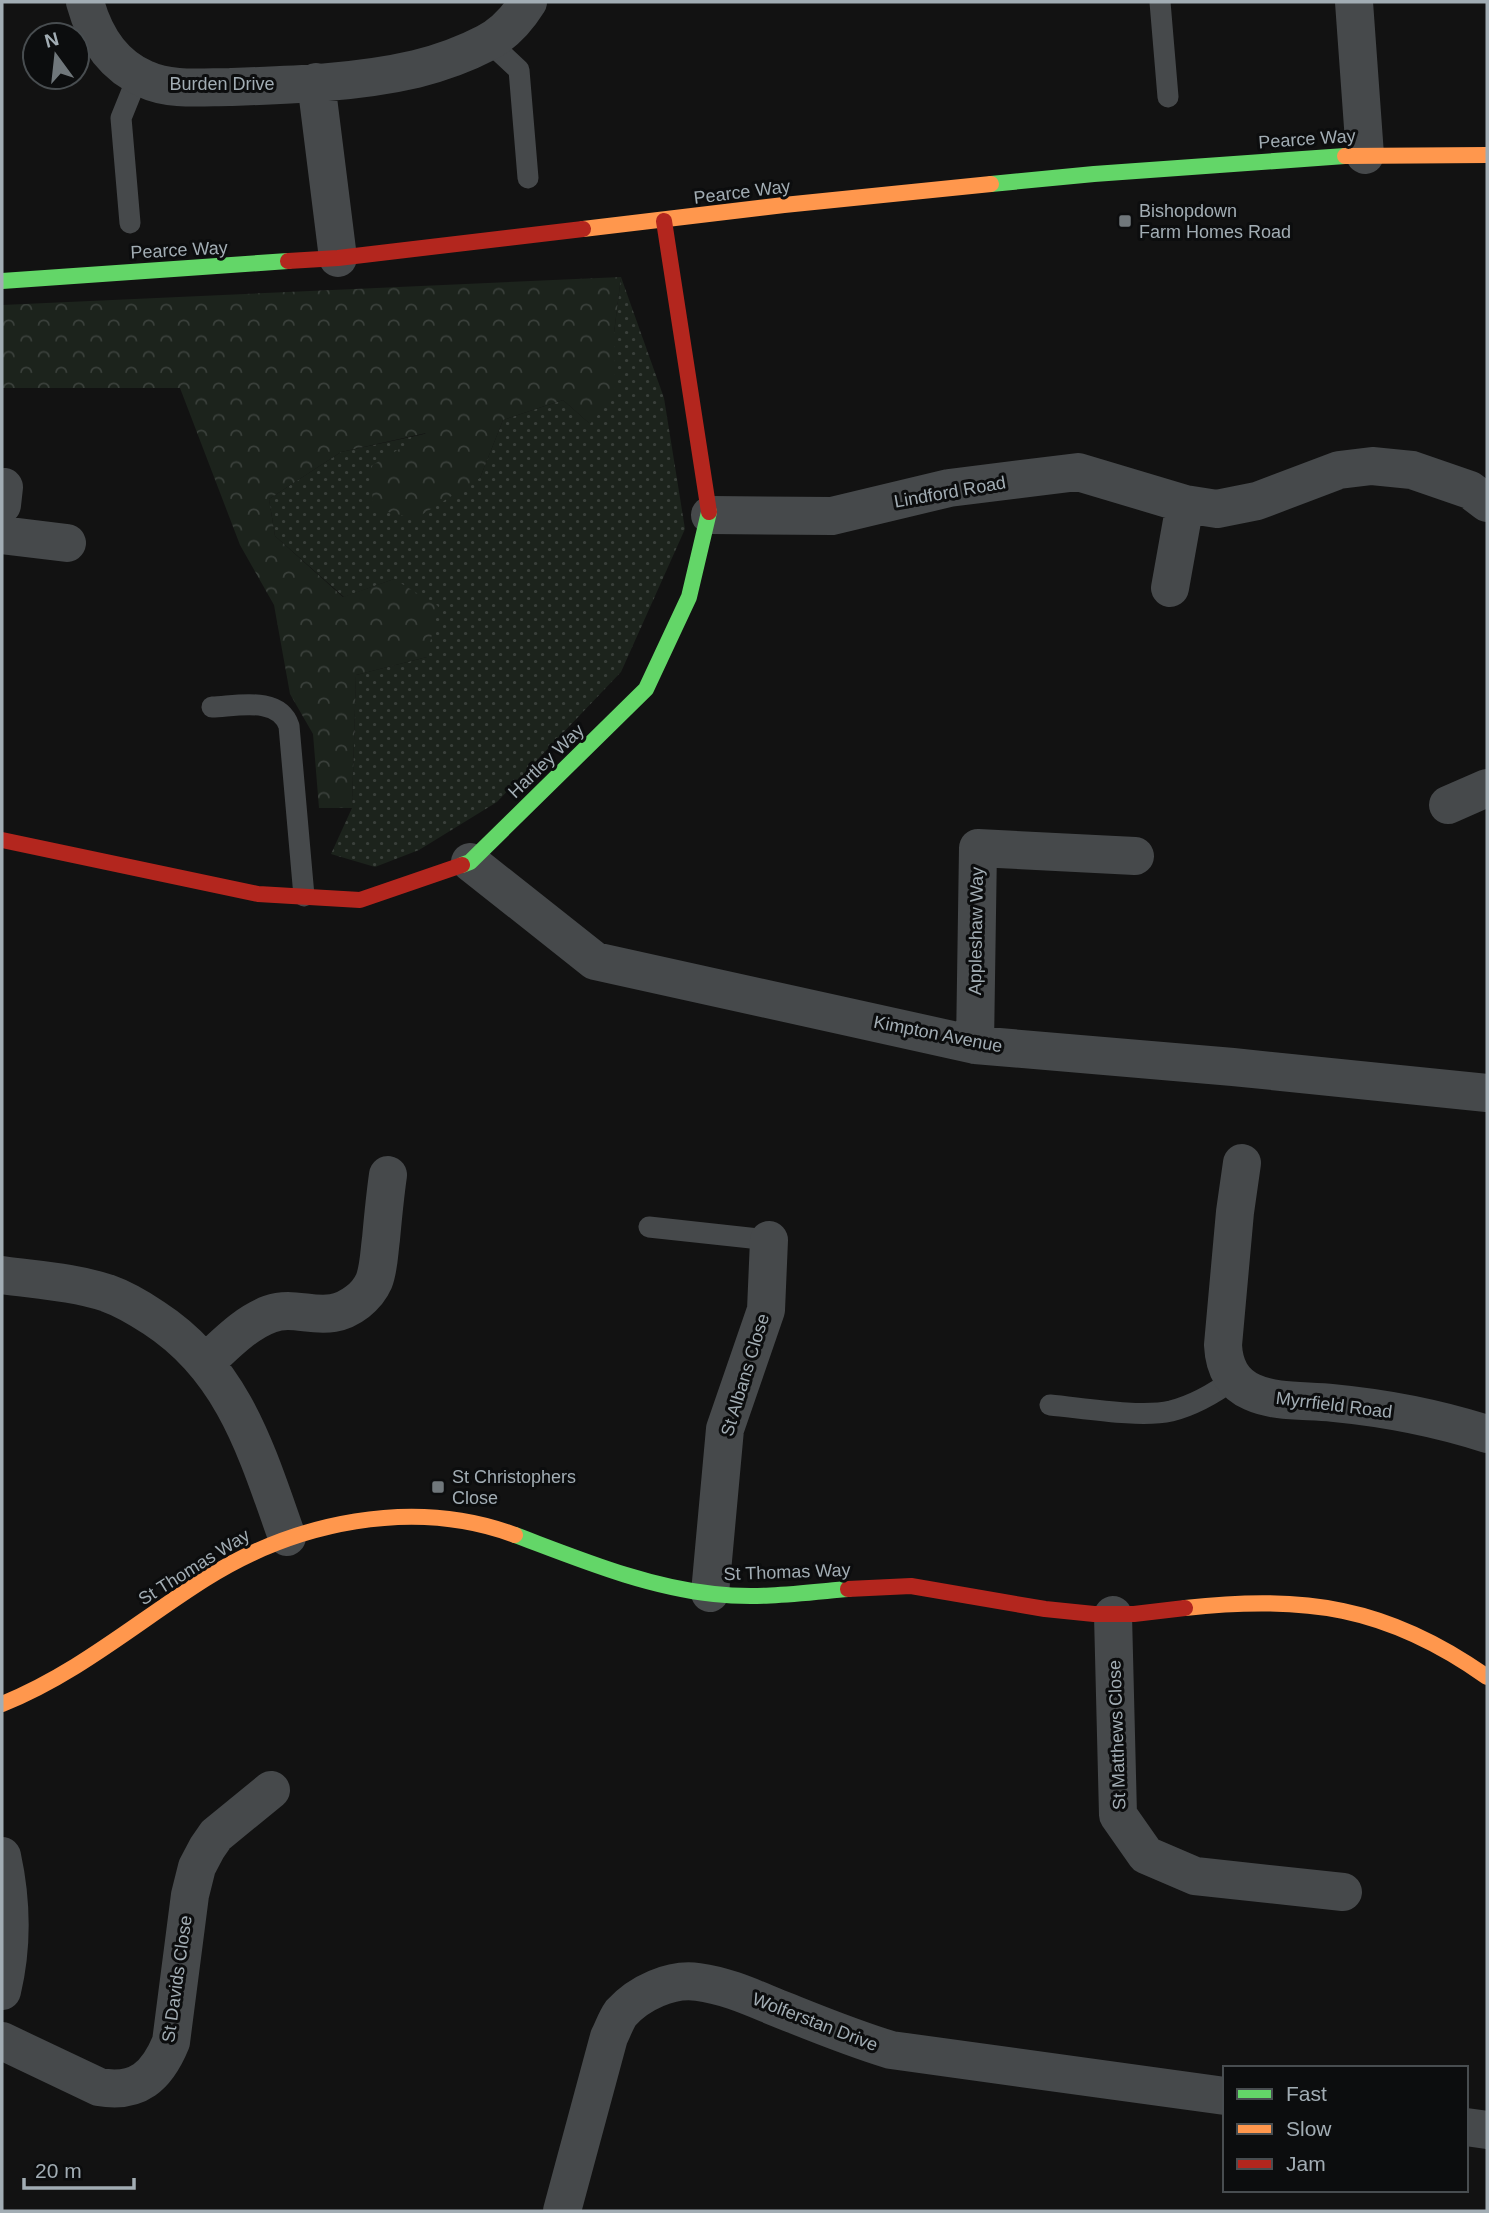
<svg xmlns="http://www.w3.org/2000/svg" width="1489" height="2213" font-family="Helvetica,sans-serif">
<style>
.green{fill:url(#green-dots)}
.forest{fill:url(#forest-crowns)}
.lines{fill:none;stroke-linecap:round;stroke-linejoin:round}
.lane{stroke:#46494b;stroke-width:21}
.street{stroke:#46494b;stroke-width:38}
.fast{stroke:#63d668;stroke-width:16}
.slow{stroke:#ff974d;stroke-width:16}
.jam{stroke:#b3261e;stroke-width:16}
.poi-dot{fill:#70777b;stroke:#0c0d0e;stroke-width:2.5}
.labels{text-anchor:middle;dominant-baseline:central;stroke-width:6;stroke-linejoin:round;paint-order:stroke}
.street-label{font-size:18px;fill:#a2adb4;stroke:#0c0d0e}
.poi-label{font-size:18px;fill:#a2adb4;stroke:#0c0d0e;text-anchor:start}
</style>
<defs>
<pattern id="green-dots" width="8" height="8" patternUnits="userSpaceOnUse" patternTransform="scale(1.75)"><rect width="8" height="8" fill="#1c231c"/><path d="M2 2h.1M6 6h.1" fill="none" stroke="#3a403b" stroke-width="1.8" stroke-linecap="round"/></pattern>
<pattern id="forest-crowns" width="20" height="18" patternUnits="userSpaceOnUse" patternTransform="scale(1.75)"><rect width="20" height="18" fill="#1c231c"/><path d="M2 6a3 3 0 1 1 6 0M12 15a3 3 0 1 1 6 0" fill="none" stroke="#3a403b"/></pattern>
</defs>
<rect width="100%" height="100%" fill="#121212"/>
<path class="green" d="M 621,277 L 664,398 L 685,529 L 621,672 L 497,802 L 419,850 L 375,867 L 331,854 L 352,808 L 356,675 L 427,657 L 394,579 L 344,597 L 275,536 L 269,499 L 341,452 L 429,433 L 480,478 L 503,420 L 563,400 L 589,423 L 614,333 Z"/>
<path class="forest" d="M 621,277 L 614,333 L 615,395 L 590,424 L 563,400 L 503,420 L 480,478 L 415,519 L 373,508 L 371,466 L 426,433 L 341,452 L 269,499 L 275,536 L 343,597 L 394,579 L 438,606 L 427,657 L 356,675 L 352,808 L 319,808 L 313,734 L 290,694 L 274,605 L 240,545 L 180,388 L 2,388 L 2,305 Z"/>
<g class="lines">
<path class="lane" d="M 1160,2 L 1168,97
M 489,42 L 519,70 L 528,178
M 130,223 L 121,118 L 138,76
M 212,707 C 238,706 279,696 289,726 L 304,896
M 649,1227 L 769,1240
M 1050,1405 C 1083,1408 1140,1418 1171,1411 C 1195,1405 1215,1393 1234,1379"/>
<path class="street" d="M 85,2 C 94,35 112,65 145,79 C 170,91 203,87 230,87 C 291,85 356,83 416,69 C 440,63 465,54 486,43 C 504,34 518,18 528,2
M 1354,2 L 1365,155
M 316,82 L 338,258
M 2,505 L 4,487
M 710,515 L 832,516 L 949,488 L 1078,472 L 1185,504 L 1217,509 L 1257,501 L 1339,470 L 1372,466 L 1412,470 L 1470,490 L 1487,503
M 2,535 L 67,543
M 1170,588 L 1185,504
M 1448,805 L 1487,788
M 470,862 L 595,961 L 975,1045 L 1233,1067 L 1487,1093
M 975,1045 L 978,848 L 1135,856
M 1242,1163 L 1235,1212 L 1223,1345 C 1224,1366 1232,1383 1252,1392 C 1276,1403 1307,1400 1333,1403 C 1385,1408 1437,1418 1487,1434
M 2,1275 C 37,1280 73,1282 107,1293 C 124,1299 139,1308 154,1318 C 234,1370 257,1453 287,1537
M 206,1362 C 225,1345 245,1323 270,1314 C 292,1306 311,1317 333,1313 C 350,1310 367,1297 374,1281 C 379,1268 379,1253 381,1239 C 383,1217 385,1196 388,1175
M 710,1593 L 725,1429 L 766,1310 L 769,1240
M 1113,1615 L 1118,1815 L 1146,1855 L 1195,1876 L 1343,1892
M 2,1856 C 12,1902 13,1945 2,1991
M 2,2041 L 99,2087 C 138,2094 157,2076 171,2042 L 190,1895 L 197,1867 L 207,1848 L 216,1835 L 271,1790
M 1466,2127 L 1487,2130
M 562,2211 L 609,2037 C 613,2029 616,2020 621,2013 C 639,1993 671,1978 698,1982 C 729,1986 757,2000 785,2011 C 820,2025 854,2039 891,2050 L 1225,2096"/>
<path class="fast" d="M 991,184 L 1094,174 L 1345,156
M 2,281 L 288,261
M 462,865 L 470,862 L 646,689 L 689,597 L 709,512
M 515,1535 C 579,1559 646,1587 714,1594 C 759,1599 803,1593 848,1589"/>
<path class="slow" d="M 1345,156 L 1487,155
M 583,229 L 784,205 L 991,184
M 1185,1608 C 1304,1595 1387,1606 1487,1677
M 2,1704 C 77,1674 137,1622 205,1579 C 295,1522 413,1497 515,1535"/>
<path class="jam" d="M 664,221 L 709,512
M 288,261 L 338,258 L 583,229
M 2,840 L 258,894 L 360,900 L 462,865
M 848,1589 L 911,1586 L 1045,1609 L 1094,1614 L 1134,1614 L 1185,1608"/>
</g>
<g class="poi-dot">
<rect x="1118" y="214" width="14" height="14" rx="3.5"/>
<rect x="431" y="1480" width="14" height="14" rx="3.5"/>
</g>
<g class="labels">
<g class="street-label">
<text x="222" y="84">Burden Drive</text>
<text transform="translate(1307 139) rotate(-4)">Pearce Way</text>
<text transform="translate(742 192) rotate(-7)">Pearce Way</text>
<text transform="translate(179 250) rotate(-3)">Pearce Way</text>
<text transform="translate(950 492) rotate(-10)">Lindford Road</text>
<text transform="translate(546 761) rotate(-44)">Hartley Way</text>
<text transform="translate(976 931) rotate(-89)">Appleshaw Way</text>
<text transform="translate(938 1034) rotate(11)">Kimpton Avenue</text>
<text transform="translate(745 1375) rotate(-73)">St Albans Close</text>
<text transform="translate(1334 1405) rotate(7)">Myrrfield Road</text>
<text transform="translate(194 1567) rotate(-32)">St Thomas Way</text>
<text transform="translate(787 1572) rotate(-2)">St Thomas Way</text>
<text transform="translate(1117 1735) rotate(-92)">St Matthews Close</text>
<text transform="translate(177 1979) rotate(-82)">St Davids Close</text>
<text transform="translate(815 2022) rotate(21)">Wolferstan Drive</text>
</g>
<g class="poi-label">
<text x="1139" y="211">Bishopdown<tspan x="1139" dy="21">Farm Homes Road</tspan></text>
<text x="452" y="1477">St Christophers<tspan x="452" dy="21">Close</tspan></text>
</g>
</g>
<rect width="1489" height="2213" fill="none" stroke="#a2adb4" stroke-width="7"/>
<rect x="1223" y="2066" width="245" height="126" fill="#0c0d0e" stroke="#484d50" stroke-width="2"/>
<rect x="1237" y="2089" width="35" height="10" fill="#63d668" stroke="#484d50" stroke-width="2"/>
<text x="1286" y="2101" font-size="21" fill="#a2adb4">Fast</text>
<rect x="1237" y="2124" width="35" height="10" fill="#ff974d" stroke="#484d50" stroke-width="2"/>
<text x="1286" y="2136" font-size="21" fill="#a2adb4">Slow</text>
<rect x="1237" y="2159" width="35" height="10" fill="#b3261e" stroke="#484d50" stroke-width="2"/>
<text x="1286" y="2171" font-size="21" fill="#a2adb4">Jam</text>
<g transform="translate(56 56) rotate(345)"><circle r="33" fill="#0c0d0e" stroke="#484d50" stroke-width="2"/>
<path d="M0-5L12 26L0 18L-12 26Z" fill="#70777b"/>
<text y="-10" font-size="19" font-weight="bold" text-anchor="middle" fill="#a2adb4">N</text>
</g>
<path d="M24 2178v10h110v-10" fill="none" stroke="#a2adb4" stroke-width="3.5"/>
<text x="35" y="2178" font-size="21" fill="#a2adb4" stroke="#0c0d0e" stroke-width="5" paint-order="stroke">20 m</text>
</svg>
